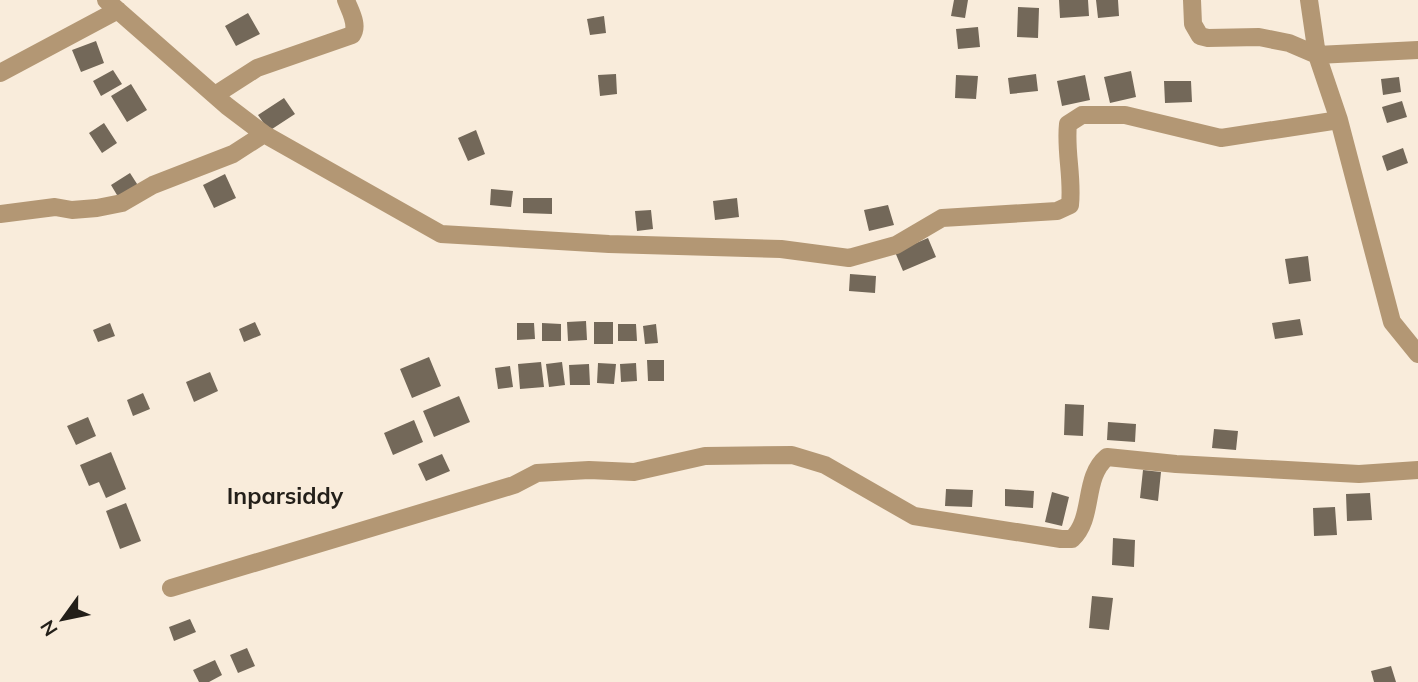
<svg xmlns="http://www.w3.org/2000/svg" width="1418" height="682" font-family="Mulish,sans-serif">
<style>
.building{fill:#736859}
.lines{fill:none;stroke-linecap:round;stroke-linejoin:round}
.minor{stroke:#b39774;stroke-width:18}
.labels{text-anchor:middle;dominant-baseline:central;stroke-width:5;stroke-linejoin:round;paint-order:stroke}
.quarter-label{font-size:23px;font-weight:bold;fill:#231f19;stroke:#f9ecdb}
</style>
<rect width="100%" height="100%" fill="#f9ecdb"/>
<path class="building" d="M 954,0 L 968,0 L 965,18 L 951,16 Z
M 1059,0 L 1088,0 L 1089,16 L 1060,18 Z
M 1096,0 L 1118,0 L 1119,16 L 1098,18 Z
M 1018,7 L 1039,8 L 1038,38 L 1017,37 Z
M 248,13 L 260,34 L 236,46 L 225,26 Z
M 604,16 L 606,33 L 590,35 L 587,19 Z
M 978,27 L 980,47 L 958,49 L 956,29 Z
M 96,41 L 104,63 L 81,72 L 72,50 Z
M 113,70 L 122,84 L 101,96 L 93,81 Z
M 1131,71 L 1136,97 L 1110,103 L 1104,77 Z
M 616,74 L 617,94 L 600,96 L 598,75 Z
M 1036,74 L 1038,91 L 1010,94 L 1008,78 Z
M 956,75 L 978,76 L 976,99 L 955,98 Z
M 1085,75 L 1090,100 L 1062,106 L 1057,81 Z
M 1399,77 L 1401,92 L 1383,95 L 1381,79 Z
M 1164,81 L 1191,81 L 1192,102 L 1165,103 Z
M 131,84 L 147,110 L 127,122 L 111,96 Z
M 284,98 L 295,114 L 269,131 L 258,115 Z
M 1402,101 L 1407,117 L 1387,123 L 1382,107 Z
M 104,123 L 117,143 L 102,153 L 89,133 Z
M 476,130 L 485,154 L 468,161 L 458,138 Z
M 1403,148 L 1408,163 L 1387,171 L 1382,156 Z
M 130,173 L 139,187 L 120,200 L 111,185 Z
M 225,174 L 236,198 L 214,208 L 203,185 Z
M 491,189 L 513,191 L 511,207 L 490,205 Z
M 523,198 L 552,198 L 552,214 L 523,213 Z
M 737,198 L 739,217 L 715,220 L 713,201 Z
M 888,205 L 894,225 L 869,231 L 864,210 Z
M 651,210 L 653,229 L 637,231 L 635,211 Z
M 928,238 L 936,257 L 903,271 L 895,252 Z
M 1308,256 L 1311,281 L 1289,284 L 1285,259 Z
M 850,274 L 876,276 L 875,293 L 849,291 Z
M 1300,319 L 1303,335 L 1275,339 L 1272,323 Z
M 586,321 L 587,340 L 568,341 L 567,322 Z
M 255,322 L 261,335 L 244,342 L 239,329 Z
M 594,322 L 613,322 L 613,344 L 594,344 Z
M 110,323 L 115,336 L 98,342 L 93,330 Z
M 517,323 L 534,323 L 535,339 L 517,340 Z
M 542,323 L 561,324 L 561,341 L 542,341 Z
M 618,324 L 636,324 L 637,341 L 618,341 Z
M 656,324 L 658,343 L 645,344 L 643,326 Z
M 429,357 L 441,386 L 412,398 L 400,369 Z
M 647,360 L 664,360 L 664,381 L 648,381 Z
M 541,362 L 544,387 L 520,389 L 518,364 Z
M 562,362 L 565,385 L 549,387 L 546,364 Z
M 598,363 L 616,364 L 614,384 L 597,383 Z
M 636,363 L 637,381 L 621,382 L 620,364 Z
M 589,364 L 590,385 L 570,385 L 569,365 Z
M 510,366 L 513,387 L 498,389 L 495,368 Z
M 210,372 L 218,391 L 194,402 L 186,382 Z
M 143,393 L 150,409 L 133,416 L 127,400 Z
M 459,396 L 470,422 L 434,437 L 423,411 Z
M 1065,404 L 1084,405 L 1083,436 L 1064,435 Z
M 88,417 L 96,436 L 76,445 L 67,426 Z
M 414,420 L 423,442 L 393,455 L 384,433 Z
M 1108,422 L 1136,424 L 1135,442 L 1107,440 Z
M 1214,429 L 1238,431 L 1236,450 L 1212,448 Z
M 111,452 L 126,489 L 106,498 L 99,482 L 89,486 L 80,465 Z
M 442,454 L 450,471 L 426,481 L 418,464 Z
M 1143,470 L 1161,472 L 1158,501 L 1140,498 Z
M 946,489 L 973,490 L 972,507 L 945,506 Z
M 1005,489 L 1034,491 L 1033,508 L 1005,506 Z
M 1052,492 L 1069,497 L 1062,526 L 1045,522 Z
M 1370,493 L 1372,520 L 1347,521 L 1346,494 Z
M 126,503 L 141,541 L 120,549 L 106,511 Z
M 1335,507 L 1337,535 L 1314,536 L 1313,508 Z
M 1113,538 L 1135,540 L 1134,567 L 1112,565 Z
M 1092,596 L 1113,598 L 1109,630 L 1089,628 Z
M 190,619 L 196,632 L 174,641 L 169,627 Z
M 247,648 L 255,666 L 238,673 L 230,655 Z
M 215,660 L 222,675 L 209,682 L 199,682 L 193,670 Z
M 1391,666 L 1396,682 L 1374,682 L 1371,671 Z"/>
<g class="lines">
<path class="minor" d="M 106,0 L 227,106 L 264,134 L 441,234 L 609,244 L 781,249 L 849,258 L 896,245 L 942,218 L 1057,211 L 1070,205 C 1073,177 1065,151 1068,124 L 1082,115 L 1125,115 L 1221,138 L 1339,120
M 1192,0 L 1193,24 L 1200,36 L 1208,38 L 1259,37 L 1289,43 L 1317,55 L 1418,50
M 1309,0 L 1317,55 L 1339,120 L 1392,322 L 1418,354
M 0,73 L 118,10
M 215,95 L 257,68 L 352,35 C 359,25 350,11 346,0
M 0,214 L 55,207 L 72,210 L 97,208 L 122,203 L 153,185 L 233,154 L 264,134
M 171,588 L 514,485 L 537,473 L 589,470 L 634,472 L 705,456 L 792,455 L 825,465 L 914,516 L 1061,539 L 1072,539 C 1095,517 1082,478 1107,457 L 1176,464 L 1359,474 L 1418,470"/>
</g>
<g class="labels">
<g class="quarter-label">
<text x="285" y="495">Inparsiddy</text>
</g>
</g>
<g transform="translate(63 619) rotate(237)" stroke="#f9ecdb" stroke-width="5" paint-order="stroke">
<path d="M0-5L12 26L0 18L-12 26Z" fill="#231f19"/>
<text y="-10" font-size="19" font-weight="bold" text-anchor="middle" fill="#231f19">N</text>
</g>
</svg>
